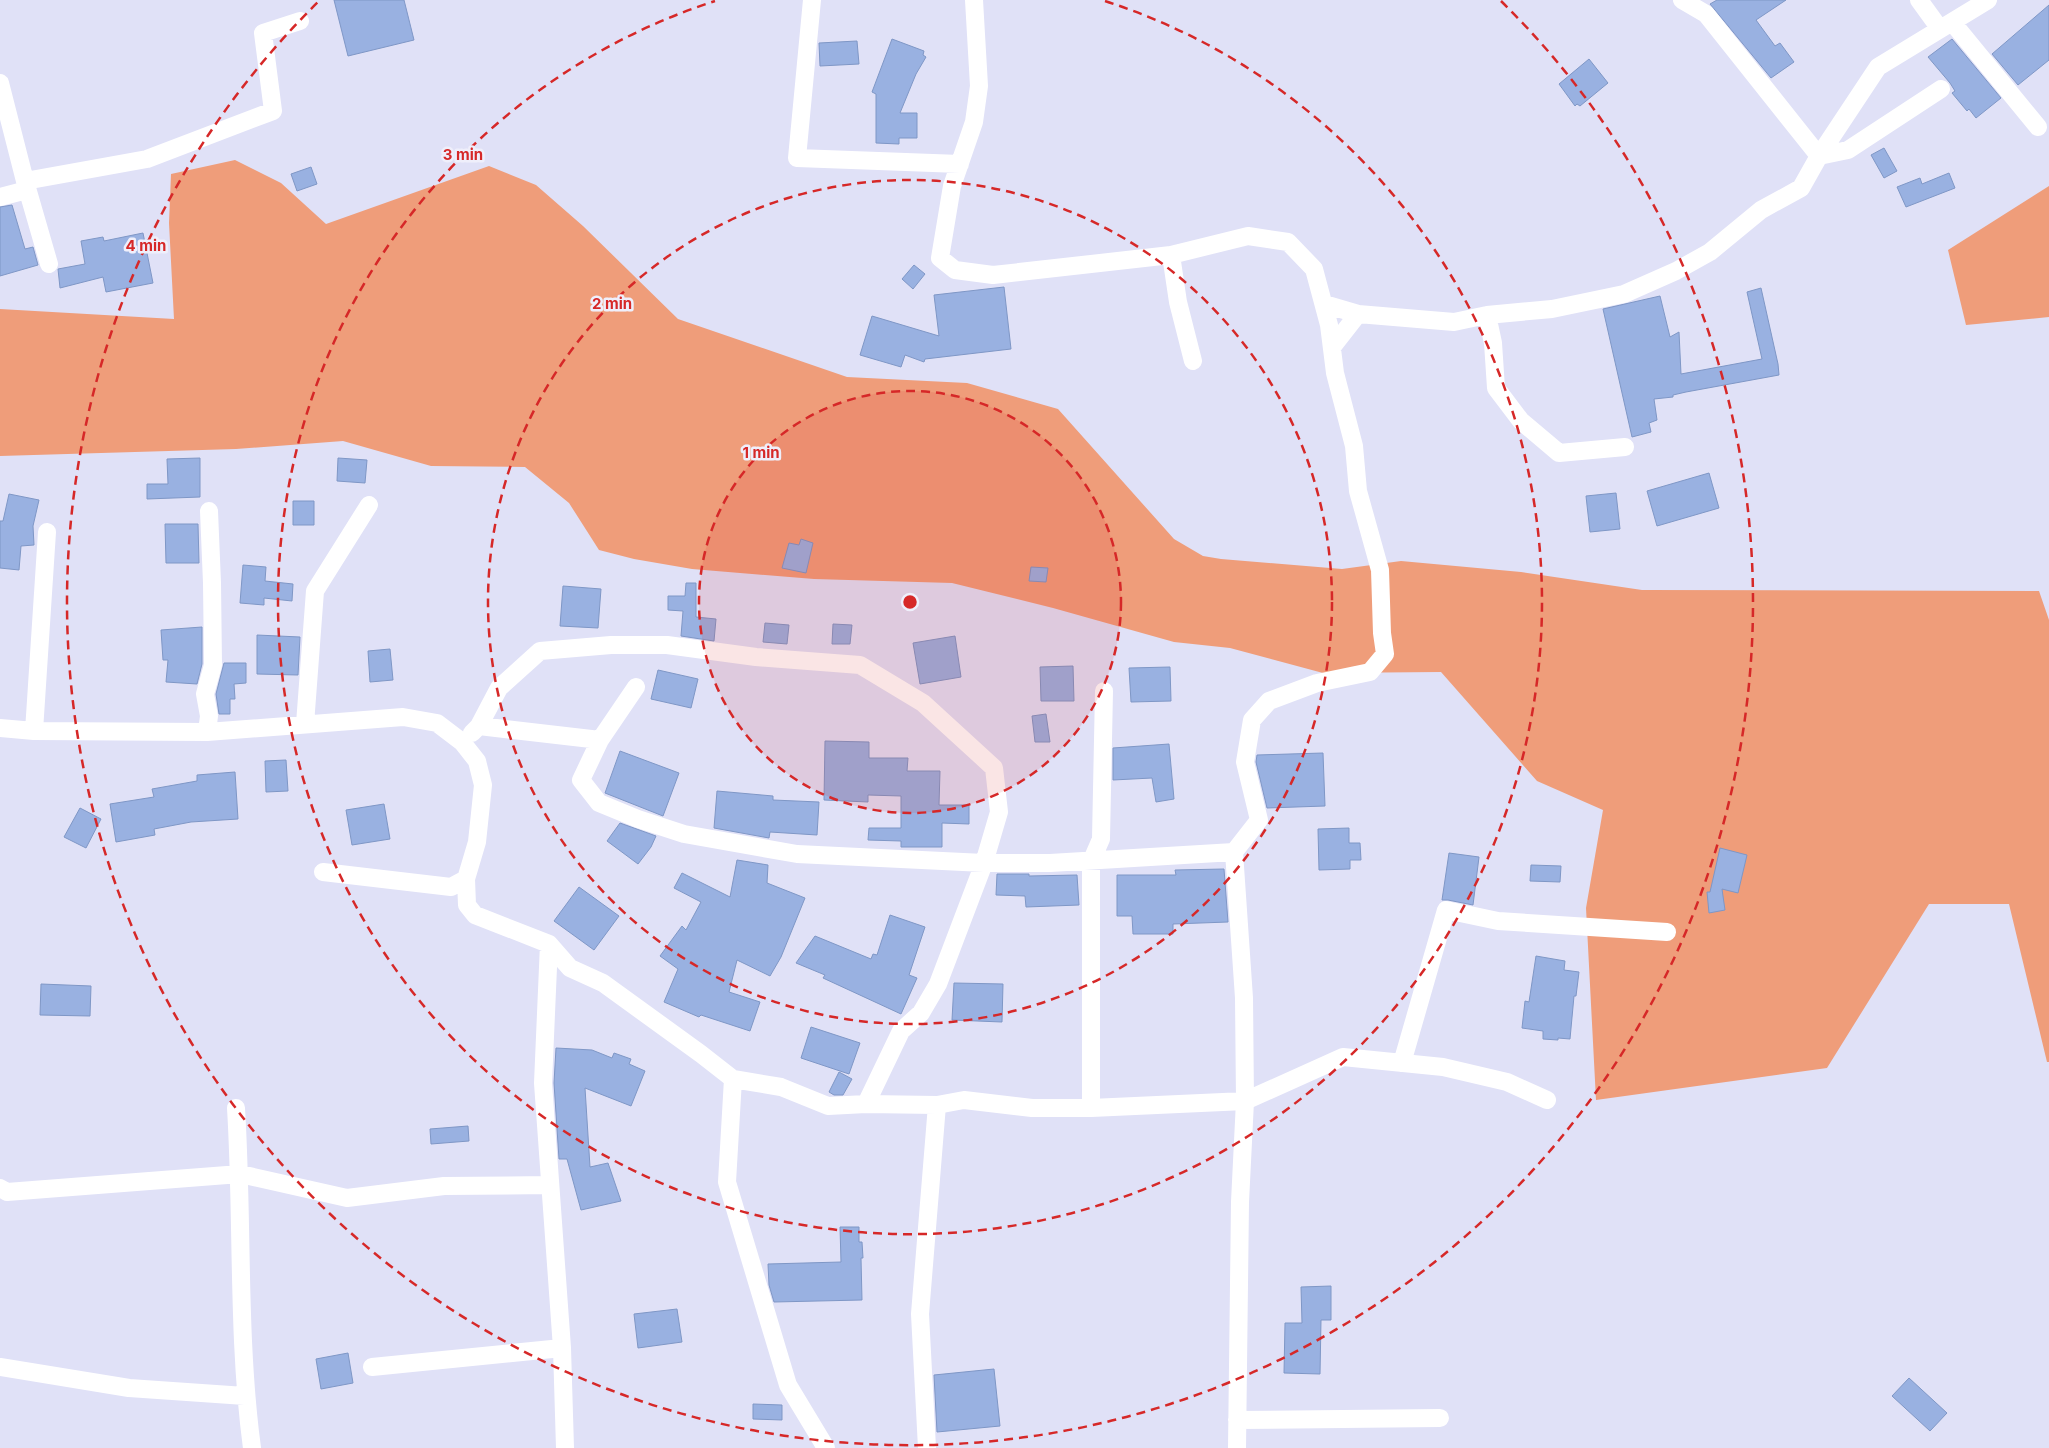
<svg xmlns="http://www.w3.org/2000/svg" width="2049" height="1448" font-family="Inter,sans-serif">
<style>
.green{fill:#ef9d7a}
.building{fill:#99b1e1;stroke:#7f97c6}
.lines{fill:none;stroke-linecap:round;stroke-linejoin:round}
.minor{stroke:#fff;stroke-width:18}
.ring{fill:none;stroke:#d62828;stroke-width:2.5;stroke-dasharray:9 6}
.centre{fill:#d62828;stroke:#efeffb;stroke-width:2.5}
.ring-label{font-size:15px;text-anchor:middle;font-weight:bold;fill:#d62828;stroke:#efeffb;stroke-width:5;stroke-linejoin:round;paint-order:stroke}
</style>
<rect width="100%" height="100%" fill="#e0e1f7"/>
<path class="green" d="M 235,160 L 281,183 L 326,224 L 489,166 L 536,185 L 583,226 L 678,319 L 847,377 L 967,383 L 1058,409 L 1174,539 L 1203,556 L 1221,559 L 1342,569 L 1401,561 L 1521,572 L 1642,590 L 2039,591 L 2049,620 L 2049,1062 L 2047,1062 L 2009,904 L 1929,904 L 1827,1068 L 1596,1100 L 1586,908 L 1603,810 L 1537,781 L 1441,672 L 1323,673 L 1230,648 L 1174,642 L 1053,608 L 952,583 L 814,579 L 692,569 L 634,559 L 599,550 L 569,503 L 525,467 L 431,466 L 343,441 L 236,449 L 0,456 L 0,309 L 174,319 L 169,223 L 171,174 Z
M 2049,186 L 2049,317 L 1966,325 L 1948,250 Z"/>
<path class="building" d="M 334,0 L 404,0 L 414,40 L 348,56 Z
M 1717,0 L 1786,0 L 1756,20 L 1775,46 L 1780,43 L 1794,62 L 1771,78 L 1710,4 Z
M 2049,5 L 2049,60 L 2018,85 L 1992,54 Z
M 892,39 L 924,51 L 923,55 L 926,57 L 916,74 L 900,113 L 917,113 L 917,138 L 899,138 L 899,144 L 876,143 L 876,94 L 872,92 Z
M 1952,39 L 2001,98 L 1976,118 L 1969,109 L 1967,111 L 1952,93 L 1955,91 L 1950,83 L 1928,57 Z
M 857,41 L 859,64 L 820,66 L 819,43 Z
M 1589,59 L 1608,83 L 1580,106 L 1577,104 L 1575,106 L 1559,84 Z
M 1884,148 L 1897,171 L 1884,178 L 1871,155 Z
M 311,167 L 317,184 L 297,191 L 291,174 Z
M 1949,173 L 1955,188 L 1906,207 L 1897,187 L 1920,178 L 1922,184 Z
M 12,205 L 25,249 L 33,247 L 38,265 L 0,276 L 0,207 Z
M 143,233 L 153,283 L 106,292 L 103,277 L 60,288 L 58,269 L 85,264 L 81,241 L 103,237 L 104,241 Z
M 914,265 L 925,274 L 913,289 L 902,279 Z
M 1004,287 L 1011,349 L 925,359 L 924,362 L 905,355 L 901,367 L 860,355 L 872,316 L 939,336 L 934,295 Z
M 1761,288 L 1778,364 L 1779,375 L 1686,392 L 1673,395 L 1673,397 L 1654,399 L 1657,420 L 1649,423 L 1651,432 L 1632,437 L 1603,309 L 1660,296 L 1670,337 L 1679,332 L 1681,374 L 1762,359 L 1747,292 Z
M 200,458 L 200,497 L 147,499 L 147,484 L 168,484 L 167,459 Z
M 338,458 L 367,460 L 365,483 L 337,481 Z
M 1709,473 L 1719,508 L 1657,526 L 1647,491 Z
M 1616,493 L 1620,529 L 1590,532 L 1586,496 Z
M 9,494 L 39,500 L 33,526 L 34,545 L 21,546 L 19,570 L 0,568 L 0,521 L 3,521 Z
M 293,501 L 314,501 L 314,525 L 293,525 Z
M 165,524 L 198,524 L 199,563 L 166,563 Z
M 801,539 L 813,543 L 806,573 L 782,568 L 789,543 L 799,545 Z
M 243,565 L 266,567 L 265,581 L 293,584 L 292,601 L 264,598 L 264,605 L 240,603 Z
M 1031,567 L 1048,568 L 1046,582 L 1029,581 Z
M 686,583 L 696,583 L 696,617 L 716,619 L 714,641 L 681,636 L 683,611 L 668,610 L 668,596 L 685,596 Z
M 563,586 L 601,589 L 598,628 L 560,626 Z
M 765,623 L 789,625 L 787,644 L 763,642 Z
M 833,624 L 852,625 L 850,644 L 832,644 Z
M 202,627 L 202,664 L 197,684 L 166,682 L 168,660 L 163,660 L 161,630 Z
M 257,635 L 300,637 L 298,675 L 257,674 Z
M 955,636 L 961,677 L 920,684 L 913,643 Z
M 390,649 L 393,680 L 370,682 L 368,651 Z
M 224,663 L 246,663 L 246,683 L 234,684 L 235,699 L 230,699 L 230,714 L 219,714 L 216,694 Z
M 1073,666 L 1074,701 L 1041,701 L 1040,667 Z
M 1170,667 L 1171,701 L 1131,702 L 1129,668 Z
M 658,670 L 698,679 L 691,708 L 651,699 Z
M 1046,714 L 1050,742 L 1035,742 L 1032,716 Z
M 825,741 L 869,742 L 869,758 L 908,758 L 907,771 L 940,771 L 939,805 L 969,805 L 969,824 L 942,823 L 942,847 L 901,847 L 901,841 L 868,840 L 869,828 L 901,828 L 901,796 L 868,795 L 868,802 L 824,800 Z
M 1169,744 L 1174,799 L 1156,802 L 1152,778 L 1113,780 L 1113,748 Z
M 620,751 L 679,773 L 663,816 L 605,793 Z
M 1323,753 L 1325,806 L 1267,808 L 1256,762 L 1257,755 Z
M 286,760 L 288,791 L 266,792 L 265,761 Z
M 235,772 L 238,819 L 191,822 L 154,829 L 155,835 L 116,842 L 110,804 L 154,797 L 152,789 L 197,781 L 197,775 Z
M 717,791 L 773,796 L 773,800 L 819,802 L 817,835 L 770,832 L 769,838 L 714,828 Z
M 384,804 L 390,839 L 352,845 L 346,810 Z
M 80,808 L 101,819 L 86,848 L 64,837 Z
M 620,823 L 656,836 L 651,847 L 638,864 L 607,841 Z
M 1349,828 L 1349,843 L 1360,843 L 1361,860 L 1350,860 L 1350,869 L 1319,870 L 1318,829 Z
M 1720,848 L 1747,855 L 1738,893 L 1722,889 L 1725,910 L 1709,913 L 1707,892 L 1710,892 Z
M 1449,853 L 1479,857 L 1473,905 L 1448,900 L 1442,900 Z
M 737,860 L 768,865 L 767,883 L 805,898 L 781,957 L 770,976 L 737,960 L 729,992 L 760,1002 L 750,1031 L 701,1015 L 699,1017 L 664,1002 L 678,969 L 660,956 L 682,926 L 686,930 L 701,902 L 674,888 L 682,873 L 730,897 Z
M 1531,865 L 1561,866 L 1560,882 L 1530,881 Z
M 1224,869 L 1228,922 L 1173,924 L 1173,934 L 1133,934 L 1132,916 L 1117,916 L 1117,875 L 1176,875 L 1175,870 Z
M 997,874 L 1029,874 L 1029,876 L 1077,875 L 1079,905 L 1026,907 L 1025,896 L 996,895 Z
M 579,887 L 619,916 L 594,950 L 554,921 Z
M 890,915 L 925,927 L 909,975 L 917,978 L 901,1014 L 823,978 L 825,975 L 796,963 L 815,936 L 871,959 L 873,954 L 877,955 Z
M 1536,956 L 1565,961 L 1564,970 L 1579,972 L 1576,996 L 1574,996 L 1570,1039 L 1558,1038 L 1558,1040 L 1543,1039 L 1543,1031 L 1522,1028 L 1525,1001 L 1529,1002 Z
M 954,983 L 1003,984 L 1002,1022 L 952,1020 Z
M 41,984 L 91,986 L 90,1016 L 40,1015 Z
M 811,1027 L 860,1043 L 849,1074 L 801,1058 Z
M 556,1048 L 592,1050 L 612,1058 L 614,1053 L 631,1059 L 629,1064 L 645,1071 L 631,1106 L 585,1088 L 590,1167 L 608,1163 L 621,1201 L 581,1210 L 567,1159 L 559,1159 L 554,1083 Z
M 839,1072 L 852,1079 L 843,1095 L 834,1095 L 829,1092 Z
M 468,1126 L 469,1141 L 431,1144 L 430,1129 Z
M 840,1227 L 859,1227 L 859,1242 L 862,1242 L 863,1258 L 861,1258 L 862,1300 L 774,1302 L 769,1285 L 768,1264 L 841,1262 Z
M 1331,1286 L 1331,1320 L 1321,1320 L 1320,1374 L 1284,1373 L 1285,1323 L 1302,1323 L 1301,1287 Z
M 677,1309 L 682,1342 L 638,1348 L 634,1314 Z
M 348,1353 L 353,1383 L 321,1389 L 316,1359 Z
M 994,1369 L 1000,1426 L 937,1432 L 934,1375 Z
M 1909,1378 L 1947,1413 L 1930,1431 L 1892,1396 Z
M 753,1404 L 782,1405 L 782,1420 L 753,1419 Z"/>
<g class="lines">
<path class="minor" d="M 812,0 L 797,158 L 960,164
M 974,0 L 979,86 L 974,122 L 952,186 L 940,258 L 955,270 L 993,275 L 1171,255 L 1248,236 L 1288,242 L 1314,269 L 1329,325 L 1335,373 L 1354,446 L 1358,491 L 1380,570 L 1382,633 L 1385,654 L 1370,672 L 1317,683 L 1269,701 L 1252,720 L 1245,762 L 1259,820 L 1234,852 L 1244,998 L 1245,1101 L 1240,1202 L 1237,1448
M 1919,0 L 1940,29
M 1952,22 L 2038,127
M 0,83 L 25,181 L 49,264
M 1819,156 L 1878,67 L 1988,0
M 1819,156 L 1848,150 L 1941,89
M 25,181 L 147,159 L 273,111 L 263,33 L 300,21
M 0,197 L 27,190
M 1171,255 L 1178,302 L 1193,361
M 1324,304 L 1358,314 L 1454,322 L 1487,315 L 1552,309 L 1624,294 L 1676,271 L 1710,252 L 1761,210 L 1801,188 L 1819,156 L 1706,14 L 1682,0
M 1487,315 L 1493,343 L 1496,388 L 1521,421 L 1559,453 L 1625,447
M 1333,346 L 1358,314
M 636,687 L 600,740 L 581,780 L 599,803 L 638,819 L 684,834 L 797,854 L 984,863 L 1050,863 L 1234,852
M 305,724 L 315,591 L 369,505
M 479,726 L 499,688 L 540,651 L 611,645 L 667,645 L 756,657 L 860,665 L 923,703 L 994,768 L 999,812 L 984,863 L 938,984 L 921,1013 L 901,1031 L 866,1104
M 0,728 L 34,731 L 207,732 L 403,717 L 437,723 L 462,742 L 477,761 L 483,785 L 477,842 L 466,879 L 467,905 L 475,915 L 549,944 L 570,968 L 603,983 L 701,1054 L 733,1079 L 781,1087 L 828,1106 L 866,1104 L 937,1105 L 964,1100 L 1032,1108 L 1091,1108 L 1245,1101 L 1343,1057 L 1443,1067 L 1507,1082 L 1547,1100
M 34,731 L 47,532
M 207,732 L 209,716 L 205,694 L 213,665 L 212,583 L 209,511
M 472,733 L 479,726 L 600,740
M 323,872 L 451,887 L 466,879
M 549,944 L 543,1083 L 562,1348 L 565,1448
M 1402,1063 L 1446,910 L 1498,921 L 1667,932
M 733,1079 L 727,1182 L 788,1385 L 826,1448
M 236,1108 C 243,1221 237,1336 252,1448
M 1091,1108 L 1091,862 L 1101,839 L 1104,691
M 0,1188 L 7,1192 L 240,1174 L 347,1198 L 444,1186 L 550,1185
M 0,1367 L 129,1388 L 245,1396
M 372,1367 L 562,1348
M 1237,1420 L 1440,1418
M 927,1448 L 920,1314 L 937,1105"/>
</g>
<circle cx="910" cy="602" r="211" fill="#d62828" fill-opacity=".12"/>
<g class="ring">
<circle cx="910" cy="602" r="211"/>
<circle cx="910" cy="602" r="422"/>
<path d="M1105 1A632 632 0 1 1 715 1"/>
<path d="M1501 1A843 843 0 1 1 319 1"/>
</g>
<circle cx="910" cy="602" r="8" class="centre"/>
<g class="ring-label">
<text x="463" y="160">3 min</text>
<text x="146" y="251">4 min</text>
<text x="612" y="309">2 min</text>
<text x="761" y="458">1 min</text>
</g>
</svg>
